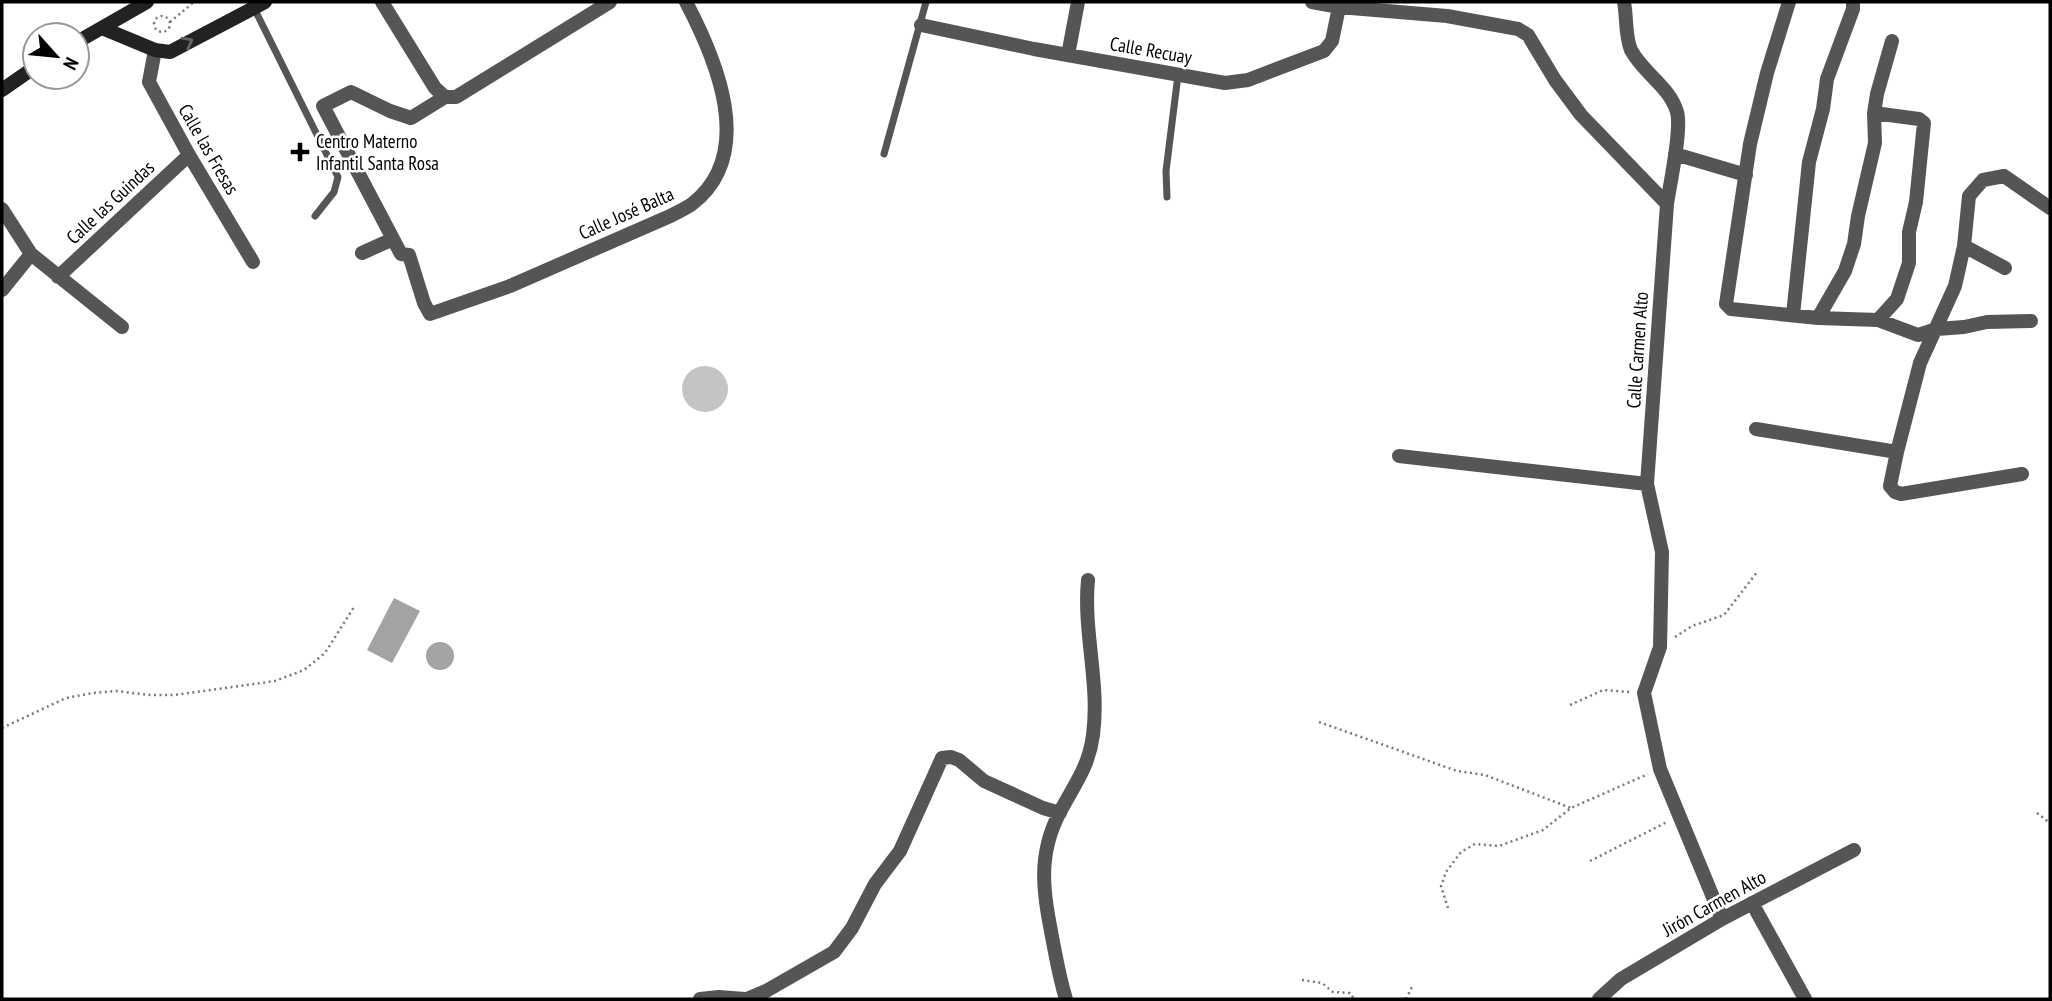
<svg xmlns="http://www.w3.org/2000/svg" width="2052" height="1001" font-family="'PT Sans Narrow',sans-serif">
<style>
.water{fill:#a3a3a3}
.building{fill:#c4c4c4}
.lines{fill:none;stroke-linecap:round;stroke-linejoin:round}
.path{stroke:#777;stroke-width:2.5;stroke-dasharray:2 3.5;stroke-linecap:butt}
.service{stroke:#555;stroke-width:7}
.minor{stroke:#555;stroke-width:14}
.secondary{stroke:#222;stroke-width:14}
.oneway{stroke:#646464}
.poi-dot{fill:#000;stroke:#fff;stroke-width:2.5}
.labels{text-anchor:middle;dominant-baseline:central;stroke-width:5;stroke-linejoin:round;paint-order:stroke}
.street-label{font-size:19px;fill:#000;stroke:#fff}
.poi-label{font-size:19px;fill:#000;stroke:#fff;text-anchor:start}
</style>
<rect width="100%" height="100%" fill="#fff"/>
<path class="water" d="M 394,598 L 420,611 L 392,663 L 367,650 Z
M426 656a14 14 0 1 1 28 0a14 14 0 1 1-28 0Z"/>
<path class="building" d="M682 389a23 23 0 1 1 46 0a23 23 0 1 1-46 0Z"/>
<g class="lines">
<path class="path" d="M154 24a8 8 0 1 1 16 0a8 8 0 1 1-16 0Z
M 170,22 L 194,2
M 1675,637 L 1692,626 L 1724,615 L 1758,571
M 1570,705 L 1603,690 L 1630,692
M 1319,722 L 1457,771 L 1485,775 L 1571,808
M 2,728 L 66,698 L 93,693 L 116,691 L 150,695 L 174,695 L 275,681 L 304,670 L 325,653 L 354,607
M 2037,813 L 2050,823
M 1590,861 L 1667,822
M 1448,908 L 1441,886 L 1446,872 L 1461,852 L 1475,844 L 1499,846 L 1543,830 L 1571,808 L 1648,774
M 1302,980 L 1322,983 L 1333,992 L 1350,993 L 1354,999
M 1406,999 L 1413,985"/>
<path class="service" d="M 254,8 L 338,177 L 334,192 L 315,216
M 884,154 L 926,2
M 1167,197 L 1166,171 L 1178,75"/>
<path class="minor" d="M 382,2 L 435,88 L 445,97
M 610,2 L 456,97 L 445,97 L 411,118 L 390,111 L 351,92 L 323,106 L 401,254 L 409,255 L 424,303 L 430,314 L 510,286 L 668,217 C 676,213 685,209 692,204 C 757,154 716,59 686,2
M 1312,2 L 1339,7 L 1447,16 L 1518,29 L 1528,35 L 1555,80 L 1581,115 L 1667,204 L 1647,484 L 1662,552 L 1660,647 L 1644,693 L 1660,769 L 1722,919
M 1624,2 C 1627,17 1625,37 1631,50 C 1643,73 1670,87 1677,112 C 1682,130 1670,183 1667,204
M 1789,2 L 1767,73 L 1750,144 L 1726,304 L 1731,309 L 1818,318 L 1878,320 L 1918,335 L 1937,329 L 1964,327 L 1987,322 L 2031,321
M 921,25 L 1034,49 L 1225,83 L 1248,80 L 1324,51 L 1332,41 L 1339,7
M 155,50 L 149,82 L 189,155 L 253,262
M 1068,55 L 1078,2
M 1874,113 L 1919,119 L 1924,123 L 1916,202 L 1909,232 L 1909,263 L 1897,299 L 1878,320
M 1675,154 L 1746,175
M 2,209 L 31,254 L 122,327
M 1964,246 L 2005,268
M 362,253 L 393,239
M 58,277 L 189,155
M 2,290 L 31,254
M 1793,315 L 1809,162 L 1823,109 L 1827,79 L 1853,9 L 1853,2
M 1818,318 L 1845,271 L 1854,244 L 1858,216 L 1875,143 L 1874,113 L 1877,94 L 1892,41
M 1756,429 L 1897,452
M 1399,456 L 1647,484
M 2022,474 L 1901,494 L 1895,492 L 1890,486 L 1897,452 L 1920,363 L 1955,286 L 1964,246 L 1969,196 L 1983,180 L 2004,176 L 2050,208
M 1752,903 L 1805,999
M 700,999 L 719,997 L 745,999
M 747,999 L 766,991 L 834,952 L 852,928 L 875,884 L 900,851 L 942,758 L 951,757 L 959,760 L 984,781 L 1043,808 L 1060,813
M 1066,999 C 1060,980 1057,962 1053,942 C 1044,895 1036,857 1060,812 C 1074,785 1089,767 1093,735 C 1100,683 1083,632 1088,580
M 1599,999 L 1621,979 L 1722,919 L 1854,850"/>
<path class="secondary" d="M 102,28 L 155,50 L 170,52 L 265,2
M 77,42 L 147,2
M 2,90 L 35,67"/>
</g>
<defs><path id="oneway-chevron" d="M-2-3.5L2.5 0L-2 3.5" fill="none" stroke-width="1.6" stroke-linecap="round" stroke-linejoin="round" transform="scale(1.75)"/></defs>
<use class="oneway" href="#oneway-chevron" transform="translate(188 42) rotate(-28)"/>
<path class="poi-dot" d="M296.5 141.5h7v7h7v7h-7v7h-7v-7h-7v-7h7z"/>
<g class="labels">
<g class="street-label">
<text transform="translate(1151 50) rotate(10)">Calle Recuay</text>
<text transform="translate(209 149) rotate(60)">Calle las Fresas</text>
<text transform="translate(110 202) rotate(-43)">Calle las Guindas</text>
<text transform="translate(626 213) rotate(-24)">Calle José Balta</text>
<text transform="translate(1637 350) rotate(-86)">Calle Carmen Alto</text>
<text transform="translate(1714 903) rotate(-29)">Jirón Carmen Alto</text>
</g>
<g class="poi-label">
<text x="316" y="141">Centro Materno<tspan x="316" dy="22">Infantil Santa Rosa</tspan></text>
</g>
</g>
<rect width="2052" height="1001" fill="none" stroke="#000000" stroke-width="7"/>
<g transform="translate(56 56) rotate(117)"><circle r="33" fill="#ffffff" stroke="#999999" stroke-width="2"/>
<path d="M0-5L12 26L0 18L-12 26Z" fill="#000000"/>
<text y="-10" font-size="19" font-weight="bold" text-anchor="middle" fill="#000000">N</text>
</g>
</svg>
